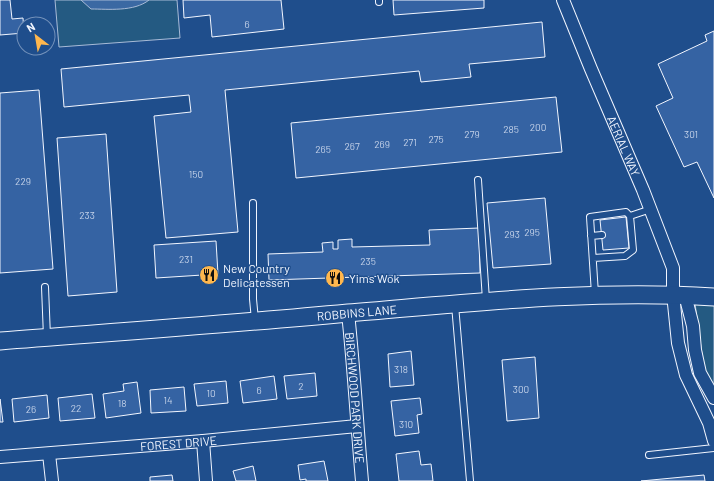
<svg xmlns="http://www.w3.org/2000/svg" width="714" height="481" font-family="Barlow,sans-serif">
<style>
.green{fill:#245a82;stroke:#a8bbd7}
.water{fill:#3b69a3;stroke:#a8bbd7}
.building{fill:#3563a3;stroke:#f2f6ff}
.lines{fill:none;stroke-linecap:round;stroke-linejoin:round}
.lane-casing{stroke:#f2f6ff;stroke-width:8}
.street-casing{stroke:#f2f6ff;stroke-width:14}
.secondary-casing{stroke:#f2f6ff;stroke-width:19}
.lane{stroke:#1f4e8c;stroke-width:6}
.street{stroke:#1f4e8c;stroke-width:12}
.secondary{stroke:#1f4e8c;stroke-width:17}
.labels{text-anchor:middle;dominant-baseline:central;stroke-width:3;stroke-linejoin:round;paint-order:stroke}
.number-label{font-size:10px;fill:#c3d1e8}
.street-label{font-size:12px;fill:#f2f6ff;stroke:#1f4e8c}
.poi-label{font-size:12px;fill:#f2f6ff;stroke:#1f4e8c;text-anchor:start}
</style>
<rect width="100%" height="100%" fill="#1f4e8c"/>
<path class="green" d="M 55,0 L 177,0 L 180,38 L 59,47 Z
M 694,296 L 714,297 L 714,390 L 704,369 Z"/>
<path class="water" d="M 81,0 L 149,0 C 134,12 108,9 91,9 Z"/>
<path class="building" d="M 0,0 L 10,0 L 12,19 L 23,18 L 24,33 L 0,35 Z
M 183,0 L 281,0 L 284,29 L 212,37 L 210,15 L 184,18 Z
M 393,0 L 484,0 L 484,8 L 394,15 Z
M 542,22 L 545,57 L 469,64 L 471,77 L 421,82 L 419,71 L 225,90 L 238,232 L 166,238 L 154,116 L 191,112 L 189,95 L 64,107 L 61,69 Z
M 714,31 L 714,198 L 697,162 L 684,167 L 656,106 L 673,98 L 658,64 L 707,41 L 705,35 Z
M 39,90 L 53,269 L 0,273 L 0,93 Z
M 556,97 L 562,152 L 296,178 L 291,123 Z
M 106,134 L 117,292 L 68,296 L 57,138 Z
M 545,198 L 551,264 L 493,268 L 487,203 Z
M 626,217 L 629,248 L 603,250 L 600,220 Z
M 479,228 L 480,273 L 269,280 L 268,254 L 323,252 L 322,243 L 333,242 L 333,249 L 338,249 L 338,240 L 352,239 L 352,247 L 430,245 L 429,230 Z
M 216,241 L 218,274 L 156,278 L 154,245 Z
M 411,351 L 414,385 L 390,387 L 388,354 Z
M 535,357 L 539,418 L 507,421 L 502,360 Z
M 315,373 L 317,396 L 287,399 L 284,376 Z
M 274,376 L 277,399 L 243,403 L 240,381 Z
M 226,381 L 228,403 L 197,406 L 194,384 Z
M 137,382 L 141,413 L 106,418 L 103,394 L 124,391 L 123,384 Z
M 184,387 L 186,411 L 151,413 L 150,390 Z
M 92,394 L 95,418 L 60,421 L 58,398 Z
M 47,395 L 49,418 L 14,422 L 12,399 Z
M 420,398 L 422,414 L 417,415 L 419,433 L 395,436 L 391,401 Z
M 0,399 L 3,422 L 0,422 Z
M 419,451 L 421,465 L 431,464 L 433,481 L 399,481 L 396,454 Z
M 324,461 L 328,481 L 306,481 L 306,479 L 300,480 L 298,465 Z
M 253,466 L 256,481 L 236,481 L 233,471 Z
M 172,475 L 173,481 L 150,481 L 150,477 Z
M 704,475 L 705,481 L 641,481 Z"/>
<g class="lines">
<g class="lane-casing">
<path id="lane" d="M 379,0 L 379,2
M 478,180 L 486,300
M 253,203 L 253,299 L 255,320
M 630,216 L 651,209
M 591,236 L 602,235
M 593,258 L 625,256 L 633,250 L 630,216 L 626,212 L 590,217 L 595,294
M 45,287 L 47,337
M 455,305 L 470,481
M 649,455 L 714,448"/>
</g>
<g class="street-casing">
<g id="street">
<path id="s1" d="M 563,0 L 591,69 L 643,190 L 673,268 L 673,294 L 678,343 L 686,375 L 709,423 L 714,441"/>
<path d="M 685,295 L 693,326 L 695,350 L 700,373 L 714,398"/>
<path id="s2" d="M 348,313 C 354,369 357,425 362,481"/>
<path d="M 203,441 L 206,481"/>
<path d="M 49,454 L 52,481"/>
<path id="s3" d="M 0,457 L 203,441 L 357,426"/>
</g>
</g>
<g class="secondary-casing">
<g id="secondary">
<path id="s4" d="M 0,341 C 116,332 232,324 348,313 C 469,303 592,289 714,297"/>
</g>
</g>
<use href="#lane" class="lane"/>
<use href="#street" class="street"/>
<use href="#secondary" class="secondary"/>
</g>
<defs>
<g id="restaurant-disc" transform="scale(1)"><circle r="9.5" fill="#ffb74d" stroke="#1f4e8c"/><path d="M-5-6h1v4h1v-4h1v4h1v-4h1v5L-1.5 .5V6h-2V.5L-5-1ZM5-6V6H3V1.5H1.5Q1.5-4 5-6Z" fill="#111"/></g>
</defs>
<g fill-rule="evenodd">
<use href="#restaurant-disc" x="209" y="275"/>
<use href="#restaurant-disc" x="335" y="278"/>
</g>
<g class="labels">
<g class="number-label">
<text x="247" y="24">6</text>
<text x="538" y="127">200</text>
<text x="511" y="129">285</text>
<text x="472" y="134">279</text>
<text x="691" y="134">301</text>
<text x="436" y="139">275</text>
<text x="410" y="142">271</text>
<text x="382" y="144">269</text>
<text x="352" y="146">267</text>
<text x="323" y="149">265</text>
<text x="196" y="174">150</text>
<text x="23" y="181">229</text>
<text x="87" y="215">233</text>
<text x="532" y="232">295</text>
<text x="512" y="234">293</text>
<text x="186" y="259">231</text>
<text x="368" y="261">235</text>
<text x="401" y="369">318</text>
<text x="301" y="386">2</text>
<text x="521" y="389">300</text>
<text x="259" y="390">6</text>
<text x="211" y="393">10</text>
<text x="168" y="400">14</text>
<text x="122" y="403">18</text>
<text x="76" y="408">22</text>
<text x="31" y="409">26</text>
<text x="406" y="424">310</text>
</g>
<g class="street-label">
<text stroke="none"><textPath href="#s1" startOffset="158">AERIAL WAY</textPath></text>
<text stroke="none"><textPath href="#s4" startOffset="358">ROBBINS LANE</textPath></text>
<text stroke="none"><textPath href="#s2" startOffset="85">BIRCHWOOD PARK DRIVE</textPath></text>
<text stroke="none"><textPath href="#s3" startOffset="179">FOREST DRIVE</textPath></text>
</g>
<g class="poi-label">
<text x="223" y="268">New Country<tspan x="223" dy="14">Delicatessen</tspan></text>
<text x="349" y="278">Yims Wok</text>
</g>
</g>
<g transform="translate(36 36) rotate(329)"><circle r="19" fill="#1f4e8c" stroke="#7391ba"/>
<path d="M0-3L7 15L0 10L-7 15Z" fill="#ffb74d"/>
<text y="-6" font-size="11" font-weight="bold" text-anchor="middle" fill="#f2f6ff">N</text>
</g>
</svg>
